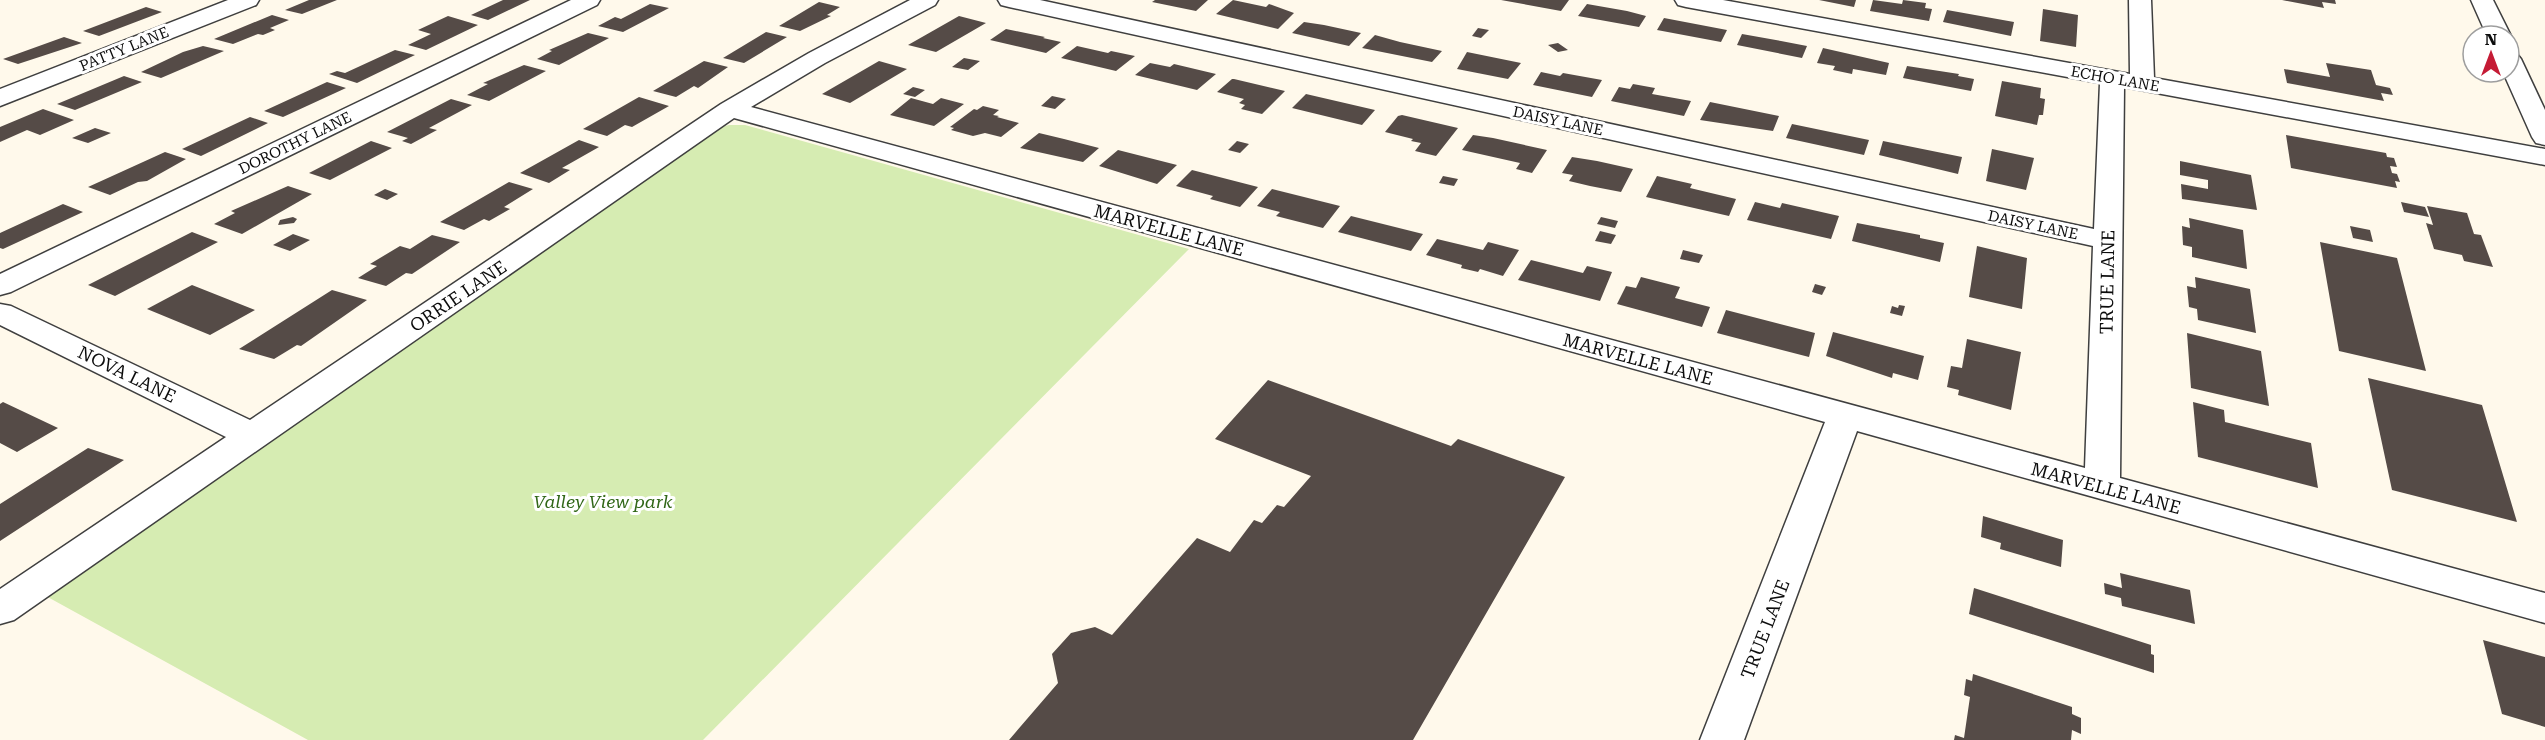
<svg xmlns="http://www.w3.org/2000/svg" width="2545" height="740" font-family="'Roboto Serif',serif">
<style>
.green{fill:#d6ecb2}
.building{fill:#554b47}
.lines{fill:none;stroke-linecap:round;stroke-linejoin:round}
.minor-casing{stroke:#3f3f3f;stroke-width:3}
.minor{fill:#fff;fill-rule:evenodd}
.labels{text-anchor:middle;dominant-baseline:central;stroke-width:6;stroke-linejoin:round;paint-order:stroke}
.far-street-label{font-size:15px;fill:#0c0c0c;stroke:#fff}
.street-label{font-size:18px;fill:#0c0c0c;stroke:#fff}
.park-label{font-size:18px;font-style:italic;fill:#316718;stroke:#fff}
</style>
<rect width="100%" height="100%" fill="#fff9eb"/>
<path class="green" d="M 729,125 L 745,125 L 1189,249 L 703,740 L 308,740 L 44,595 L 261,449 L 715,129 Z"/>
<path class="building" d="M 309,0 L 337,0 L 302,14 L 285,10 Z
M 503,0 L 530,0 L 488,20 L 471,15 Z
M 1155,0 L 1208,0 L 1196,11 L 1152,2 Z
M 1233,0 L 1266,7 L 1269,4 L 1294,13 L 1278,29 L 1216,14 Z
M 1501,0 L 1569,0 L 1561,11 Z
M 1819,0 L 1856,0 L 1854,7 Z
M 1873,0 L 1902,4 L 1903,0 L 1926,3 L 1925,8 L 1932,9 L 1929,21 L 1870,11 Z
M 2282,0 L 2335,0 L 2336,4 L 2322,2 L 2324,8 Z
M 819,2 L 840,7 L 827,15 L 831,16 L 800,31 L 779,26 Z
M 650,4 L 669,8 L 623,32 L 598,26 L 615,17 L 621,19 Z
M 1587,4 L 1627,11 L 1646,16 L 1639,27 L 1578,16 Z
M 146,7 L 162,12 L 99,36 L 83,31 Z
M 2043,9 L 2078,15 L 2076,47 L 2040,41 Z
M 1947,10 L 2014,22 L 2011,36 L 1943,22 Z
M 272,15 L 289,20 L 270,28 L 275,30 L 263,35 L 258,34 L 233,44 L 214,39 Z
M 448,16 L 478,25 L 426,50 L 408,45 L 431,34 L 418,30 Z
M 959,16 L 986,23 L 936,52 L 908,45 Z
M 1664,18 L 1727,30 L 1721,42 L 1657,30 Z
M 1304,22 L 1324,25 L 1361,33 L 1349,46 L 1292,33 Z
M 1478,28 L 1489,30 L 1481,38 L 1472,36 Z
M 1006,29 L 1045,37 L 1043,38 L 1061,42 L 1046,53 L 990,40 Z
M 766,32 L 787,37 L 744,63 L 723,58 Z
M 588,33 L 609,38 L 559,65 L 537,59 L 552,51 L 549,50 Z
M 1742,34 L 1781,41 L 1807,46 L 1802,58 L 1737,45 Z
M 1375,35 L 1400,42 L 1442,51 L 1432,62 L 1362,48 Z
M 64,37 L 82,43 L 18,64 L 3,59 Z
M 1558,43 L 1568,50 L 1558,52 L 1548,45 Z
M 203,46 L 224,51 L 161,78 L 141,72 L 183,52 Z
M 1077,46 L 1108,53 L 1111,51 L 1135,56 L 1116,71 L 1061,58 Z
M 1823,48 L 1889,63 L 1886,75 L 1853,69 L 1852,74 L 1833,70 L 1835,66 L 1817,63 Z
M 395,50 L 415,55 L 357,83 L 329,74 L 337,71 L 345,73 Z
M 1467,52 L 1521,63 L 1508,79 L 1457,69 Z
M 964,58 L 980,61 L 968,70 L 952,67 Z
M 704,61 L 728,67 L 698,88 L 694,86 L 676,97 L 653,91 Z
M 879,61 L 907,69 L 850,103 L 822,94 Z
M 1150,63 L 1170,67 L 1174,64 L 1216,74 L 1197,90 L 1135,75 Z
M 2326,63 L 2371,70 L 2376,85 L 2390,88 L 2393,95 L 2381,93 L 2384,101 L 2287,83 L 2284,69 L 2330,77 Z
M 524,65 L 546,71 L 489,101 L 467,95 L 488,84 L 483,83 Z
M 1907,66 L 1959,74 L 1958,76 L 1974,79 L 1971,91 L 1903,78 Z
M 1541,72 L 1560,76 L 1563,73 L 1602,80 L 1592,97 L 1533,85 Z
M 124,76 L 142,82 L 75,110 L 57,104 Z
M 1232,79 L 1234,79 L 1285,91 L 1262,114 L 1241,109 L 1245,105 L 1239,103 L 1244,99 L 1217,92 Z
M 2002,81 L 2041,88 L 2040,98 L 2045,99 L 2043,115 L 2039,115 L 2037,125 L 1995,116 Z
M 327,82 L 346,88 L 283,117 L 264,111 Z
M 1633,84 L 1655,88 L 1652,94 L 1691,101 L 1684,116 L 1611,101 L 1619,87 L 1630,89 Z
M 913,87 L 925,90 L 915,97 L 903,94 Z
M 1306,94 L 1375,110 L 1362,125 L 1292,108 Z
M 1052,96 L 1066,99 L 1055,109 L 1041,106 Z
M 639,97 L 669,106 L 632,127 L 625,125 L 607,136 L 583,129 Z
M 911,98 L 933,104 L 941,98 L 964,104 L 934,126 L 890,115 Z
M 451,99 L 472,105 L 429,128 L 437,130 L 411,144 L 402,141 L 408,138 L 387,132 Z
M 1710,102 L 1779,116 L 1773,131 L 1700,120 Z
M 983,106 L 999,110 L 993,115 L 999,116 L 997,117 L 1019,123 L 1001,137 L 985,133 L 973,136 L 951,130 L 954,128 L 950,127 L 974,109 L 977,110 Z
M 43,109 L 74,120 L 40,135 L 27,130 L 0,142 L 0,127 Z
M 1402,115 L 1458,128 L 1436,156 L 1415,151 L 1421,143 L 1411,141 L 1413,139 L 1385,132 L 1398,116 Z
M 250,117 L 268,123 L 201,156 L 182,149 Z
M 1792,124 L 1869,140 L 1864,155 L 1786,138 Z
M 95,128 L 111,133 L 88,143 L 72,138 Z
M 1039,133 L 1064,139 L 1099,148 L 1083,162 L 1020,148 Z
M 1473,135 L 1493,138 L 1547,150 L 1532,173 L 1516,169 L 1520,163 L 1462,150 Z
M 2286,135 L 2386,153 L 2387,157 L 2394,158 L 2397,167 L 2390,166 L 2392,173 L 2397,174 L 2400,182 L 2395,181 L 2397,188 L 2291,168 Z
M 579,140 L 599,147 L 562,168 L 570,170 L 549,183 L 520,173 Z
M 371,141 L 392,148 L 330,180 L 309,173 Z
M 1237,141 L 1249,144 L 1240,153 L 1228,150 Z
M 1883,141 L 1962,157 L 1958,174 L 1879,155 Z
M 1992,149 L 2034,158 L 2026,190 L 1986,181 Z
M 1118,150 L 1177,165 L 1157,184 L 1099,166 Z
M 165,152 L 186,159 L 147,181 L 138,182 L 110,195 L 88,187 Z
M 1572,157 L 1597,161 L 1633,169 L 1621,192 L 1590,186 L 1569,181 L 1573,175 L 1562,173 Z
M 2180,161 L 2251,175 L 2257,210 L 2182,199 L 2181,184 L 2208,189 L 2208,180 L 2180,175 Z
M 1192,170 L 1258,187 L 1240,207 L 1210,199 L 1213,196 L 1176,186 Z
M 1443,176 L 1458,179 L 1454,186 L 1439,183 Z
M 1657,176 L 1692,184 L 1690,188 L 1736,199 L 1729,216 L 1646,197 Z
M 509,182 L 533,189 L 504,207 L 510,209 L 489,221 L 484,219 L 464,230 L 440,222 Z
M 288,186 L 312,194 L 242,234 L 214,224 L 235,213 L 231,211 Z
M 385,189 L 398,194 L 387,200 L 374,195 Z
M 1272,189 L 1340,206 L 1323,228 L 1276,216 L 1280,212 L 1257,206 Z
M 1755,202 L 1780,208 L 1782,203 L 1839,216 L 1831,239 L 1747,220 Z
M 2401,202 L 2425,207 L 2429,217 L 2404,212 Z
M 63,204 L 83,212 L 3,249 L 0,248 L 0,233 Z
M 2427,206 L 2467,213 L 2474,234 L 2481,235 L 2493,267 L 2464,261 L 2462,255 L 2434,249 L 2426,223 L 2433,225 Z
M 1351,216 L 1423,234 L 1411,251 L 1338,232 Z
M 293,217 L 297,219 L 294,223 L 278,225 L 280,220 Z
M 1601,217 L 1618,221 L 1615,228 L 1597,224 Z
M 2189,218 L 2243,230 L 2247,269 L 2192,257 L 2192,247 L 2183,245 L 2182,226 L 2190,228 Z
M 1857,223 L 1920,235 L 1920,238 L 1944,243 L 1940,262 L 1852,241 Z
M 2350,226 L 2370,230 L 2373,242 L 2353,238 Z
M 1600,231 L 1616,235 L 1611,244 L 1595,241 Z
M 192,232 L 218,242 L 115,296 L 88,285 Z
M 293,234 L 310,240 L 290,251 L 273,245 Z
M 432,235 L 460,242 L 412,274 L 406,273 L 386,286 L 358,278 L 377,266 L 370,264 L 400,246 L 410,249 Z
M 1437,239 L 1483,250 L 1488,242 L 1519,250 L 1503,276 L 1480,269 L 1478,272 L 1461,268 L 1462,265 L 1426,255 Z
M 2320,242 L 2397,258 L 2426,371 L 2339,351 Z
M 1977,246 L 2027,258 L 2022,309 L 1969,297 Z
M 1683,250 L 1703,255 L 1699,263 L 1680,259 Z
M 1531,260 L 1583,273 L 1587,266 L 1612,272 L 1600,301 L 1518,280 Z
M 1641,277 L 1680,287 L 1675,298 L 1710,307 L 1702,327 L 1617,304 L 1626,286 L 1636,288 Z
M 2195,277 L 2250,289 L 2256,333 L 2198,320 L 2197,309 L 2189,307 L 2187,286 L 2196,288 Z
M 1815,284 L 1826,287 L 1822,295 L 1812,292 Z
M 192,285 L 255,310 L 210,335 L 147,309 Z
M 332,290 L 367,300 L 301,346 L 297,345 L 274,359 L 239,349 Z
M 1899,305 L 1905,306 L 1902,316 L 1890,313 L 1892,306 L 1898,308 Z
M 1726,310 L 1815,333 L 1809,357 L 1717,333 Z
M 1833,332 L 1924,356 L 1918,380 L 1893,373 L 1892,378 L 1826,356 Z
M 2187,333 L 2261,351 L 2269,406 L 2191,388 Z
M 1967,339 L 2021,352 L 2011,410 L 1958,395 L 1959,390 L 1947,387 L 1951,366 L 1962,368 Z
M 2368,378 L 2482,405 L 2517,522 L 2392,490 Z
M 1268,380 L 1451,446 L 1458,439 L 1565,477 L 1413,740 L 1009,740 L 1058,683 L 1052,654 L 1071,633 L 1095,627 L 1112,635 L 1197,538 L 1230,552 L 1254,520 L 1262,523 L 1277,505 L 1284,507 L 1311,476 L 1215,439 Z
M 3,402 L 58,428 L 17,452 L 0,443 L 0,404 Z
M 2193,402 L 2224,410 L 2225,422 L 2311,443 L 2318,488 L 2198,457 Z
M 88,448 L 124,460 L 0,541 L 0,504 Z
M 1983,516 L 2063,540 L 2061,567 L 2000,549 L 2001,543 L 1981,537 Z
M 2120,573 L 2190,590 L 2195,624 L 2122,606 L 2121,598 L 2105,594 L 2104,583 L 2122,588 Z
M 1974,588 L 2151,645 L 2151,654 L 2154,655 L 2154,673 L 1969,614 Z
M 2483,640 L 2545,657 L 2545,727 L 2502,714 Z
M 1973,674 L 2072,707 L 2072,714 L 2081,718 L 2081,734 L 2072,730 L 2071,740 L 1954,740 L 1955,735 L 1964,738 L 1970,697 L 1964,695 L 1966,679 L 1972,681 Z"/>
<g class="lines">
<g class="minor-casing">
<path id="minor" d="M 228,0 L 259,0 L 256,5 L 0,106 L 0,89 Z
M 571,0 L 600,0 L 597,5 L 11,292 L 0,295 L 0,274 Z
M 910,0 L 938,0 L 935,5 L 825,63 L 751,107 L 2085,468 L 2093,246 L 1009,7 L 1001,5 L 998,0 L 1040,0 L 2094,229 L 2100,83 L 1686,7 L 1678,5 L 1675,0 L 1723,0 L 2130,74 L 2129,0 L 2151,0 L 2154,78 L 2545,149 L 2545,165 L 2124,87 L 2120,478 L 2545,593 L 2545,623 L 1857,431 L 1744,740 L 1700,740 L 1825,422 L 734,118 L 14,620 L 0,624 L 0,589 L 226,437 L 0,325 L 0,304 L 11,306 L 250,420 L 721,104 L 809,53 Z
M 2471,0 L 2493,0 L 2511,36 L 2509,38 L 2509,36 L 2487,36 Z
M 2509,52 L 2517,54 L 2521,59 L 2545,110 L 2545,145 L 2536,143 L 2532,137 L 2503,72 L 2509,72 Z"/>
</g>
<use href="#minor" class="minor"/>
</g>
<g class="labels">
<g class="far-street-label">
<text transform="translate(124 49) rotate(-22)">PATTY LANE</text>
<text transform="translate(2115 79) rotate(10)">ECHO LANE</text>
<text transform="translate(1558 121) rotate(12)">DAISY LANE</text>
<text transform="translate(295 143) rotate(-26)">DOROTHY LANE</text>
<text transform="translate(2033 225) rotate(12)">DAISY LANE</text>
</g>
<g class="street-label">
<text transform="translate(1169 230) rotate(15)">MARVELLE LANE</text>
<text transform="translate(2107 282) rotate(-89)">TRUE LANE</text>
<text transform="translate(458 296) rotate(-34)">ORRIE LANE</text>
<text transform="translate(1638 359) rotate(15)">MARVELLE LANE</text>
<text transform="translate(127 374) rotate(26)">NOVA LANE</text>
<text transform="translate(2106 488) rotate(15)">MARVELLE LANE</text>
<text transform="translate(1765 629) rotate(-69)">TRUE LANE</text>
</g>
<g class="park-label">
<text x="603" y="501">Valley View park</text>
</g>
</g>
<g transform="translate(2491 54)"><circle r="28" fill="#ffffff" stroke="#9e9e9e" stroke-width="1.5"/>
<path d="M0-4.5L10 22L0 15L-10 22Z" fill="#c51b35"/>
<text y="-9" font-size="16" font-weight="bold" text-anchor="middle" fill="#0c0c0c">N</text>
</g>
</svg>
